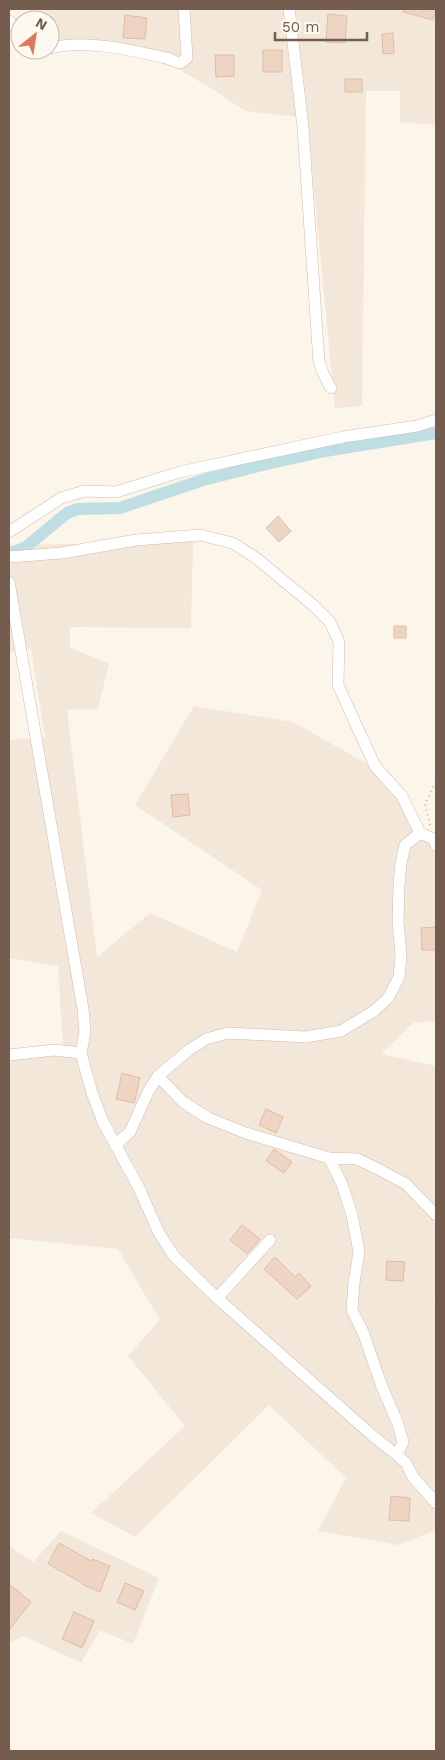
<svg xmlns="http://www.w3.org/2000/svg" width="445" height="1760" font-family="'Work Sans',sans-serif">
<style>
.residential{fill:#f2e7d9}
.lines{fill:none;stroke-linecap:round;stroke-linejoin:round}
.canal{stroke:#bfdee4;stroke-width:12}
.building{fill:#eed5c3;stroke:#e0bca5}
.street-casing{stroke:#cdbdb0;stroke-width:12}
.path{stroke:#d4b8a6;stroke-width:2.5;stroke-dasharray:1 4;stroke-linecap:butt}
.street{stroke:#fff;stroke-width:11}
</style>
<rect width="100%" height="100%" fill="#fbf5ea"/>
<path class="residential" d="M 40,9 L 436,9 L 436,125 L 400,122 L 400,91 L 366,91 L 362,406 L 335,408 L 307,118 L 245,111 L 214,90 L 170,64 L 119,52 L 62,48 L 50,27 L 50,20 L 46,20 Z
M 193,542 L 191,628 L 70,627 L 70,648 L 109,663 L 98,709 L 67,710 L 97,957 L 150,913 L 237,952 L 262,890 L 135,805 L 194,706 L 293,722 L 366,763 L 419,817 L 436,855 L 436,1021 L 413,1023 L 381,1054 L 436,1066 L 436,1300 L 434,1303 L 436,1307 L 436,1530 L 398,1545 L 318,1531 L 346,1478 L 269,1405 L 135,1537 L 91,1513 L 185,1426 L 128,1356 L 160,1320 L 118,1249 L 9,1238 L 9,1053 L 63,1049 L 58,966 L 9,958 L 9,740 L 45,737 L 31,649 L 9,652 L 9,545 Z
M 61,1531 L 159,1578 L 133,1644 L 100,1630 L 81,1663 L 24,1636 L 9,1643 L 9,1546 L 33,1562 Z"/>
<g class="lines">
<path class="canal" d="M 9,554 L 26,547 L 67,513 L 78,509 L 120,508 L 203,480 L 262,465 L 325,451 L 436,433"/>
</g>
<path class="building" d="M 403,9 L 436,9 L 433,20 L 403,12 Z
M 328,14 L 347,16 L 345,43 L 326,42 Z
M 125,15 L 147,18 L 145,39 L 123,38 Z
M 393,33 L 394,53 L 383,54 L 382,34 Z
M 263,50 L 282,50 L 282,72 L 263,72 Z
M 215,55 L 234,55 L 234,76 L 216,77 Z
M 345,79 L 362,79 L 362,92 L 345,92 Z
M 278,516 L 291,531 L 279,542 L 266,528 Z
M 394,626 L 406,626 L 406,638 L 394,638 Z
M 188,794 L 190,815 L 173,817 L 171,795 Z
M 436,927 L 436,950 L 422,950 L 421,928 Z
M 122,1073 L 140,1078 L 134,1103 L 116,1099 Z
M 266,1109 L 283,1117 L 276,1133 L 259,1125 Z
M 274,1149 L 292,1162 L 284,1173 L 266,1161 Z
M 242,1225 L 260,1239 L 247,1254 L 230,1240 Z
M 275,1257 L 295,1277 L 299,1273 L 311,1286 L 297,1299 L 264,1269 Z
M 387,1261 L 405,1262 L 403,1281 L 386,1280 Z
M 391,1496 L 410,1498 L 409,1521 L 389,1520 Z
M 59,1543 L 91,1561 L 92,1559 L 110,1566 L 100,1592 L 82,1584 L 82,1583 L 48,1564 Z
M 125,1583 L 144,1591 L 135,1610 L 117,1602 Z
M 9,1584 L 31,1602 L 9,1630 Z
M 74,1612 L 94,1621 L 82,1648 L 62,1639 Z"/>
<g class="lines">
<g class="street-casing">
<path id="street" d="M 289,9 L 303,127 L 319,362 L 323,373 L 331,388
M 9,21 L 20,32
M 50,48 C 85,39 131,50 166,58 C 171,59 175,62 180,63 L 187,58 L 184,9
M 9,532 L 61,498 L 84,491 L 116,492 L 180,472 L 343,437 L 417,426 L 436,420
M 9,557 L 62,553 L 136,540 L 200,535 L 233,543 L 256,558 L 313,605 L 330,622 L 339,642 L 338,685 L 375,766 L 402,796 L 420,833
M 9,582 L 83,1009 L 85,1032 L 81,1053 L 92,1093 L 103,1122 L 139,1188 L 159,1233 L 174,1256 L 217,1298 L 374,1437 L 397,1455
M 9,1055 L 54,1050 L 81,1053
M 158,1076 L 183,1102 L 208,1118 L 246,1133 L 329,1158 L 342,1184 L 352,1215 L 359,1252 L 354,1283 L 352,1310 L 363,1332 L 381,1384 L 398,1424 L 403,1442 L 397,1455 L 406,1463 L 413,1477 L 436,1503
M 115,1145 L 130,1132 L 148,1092 L 158,1076 L 189,1050 L 206,1039 L 228,1033 L 305,1037 L 341,1031 L 374,1011 L 388,998 L 399,977 L 401,955 L 398,921 L 399,885 L 401,863 L 405,845 L 420,833 L 434,839 L 436,845
M 329,1158 L 357,1159 L 378,1169 L 406,1184 L 436,1215
M 217,1298 L 270,1240"/>
</g>
<path class="path" d="M 430,825 L 425,804 L 436,782"/>
<use href="#street" class="street"/>
</g>
<rect width="445" height="1760" fill="none" stroke="#745d4f" stroke-width="20"/>
<g transform="translate(35 35) rotate(30)"><circle r="24" fill="#fef9f0" stroke="#c7bbb0"/>
<path d="M0-4L9 19L0 12L-9 19Z" fill="#da7859"/>
<text y="-8" font-size="14" font-weight="bold" text-anchor="middle" fill="#745d4f">N</text>
</g>
<path d="M275 32v8h92v-8" fill="none" stroke="#745d4f" stroke-width="2.5"/>
<text x="282" y="32" font-size="15" fill="#745d4f" stroke="#fef9f0" stroke-width="4" paint-order="stroke">50 m</text>
</svg>
